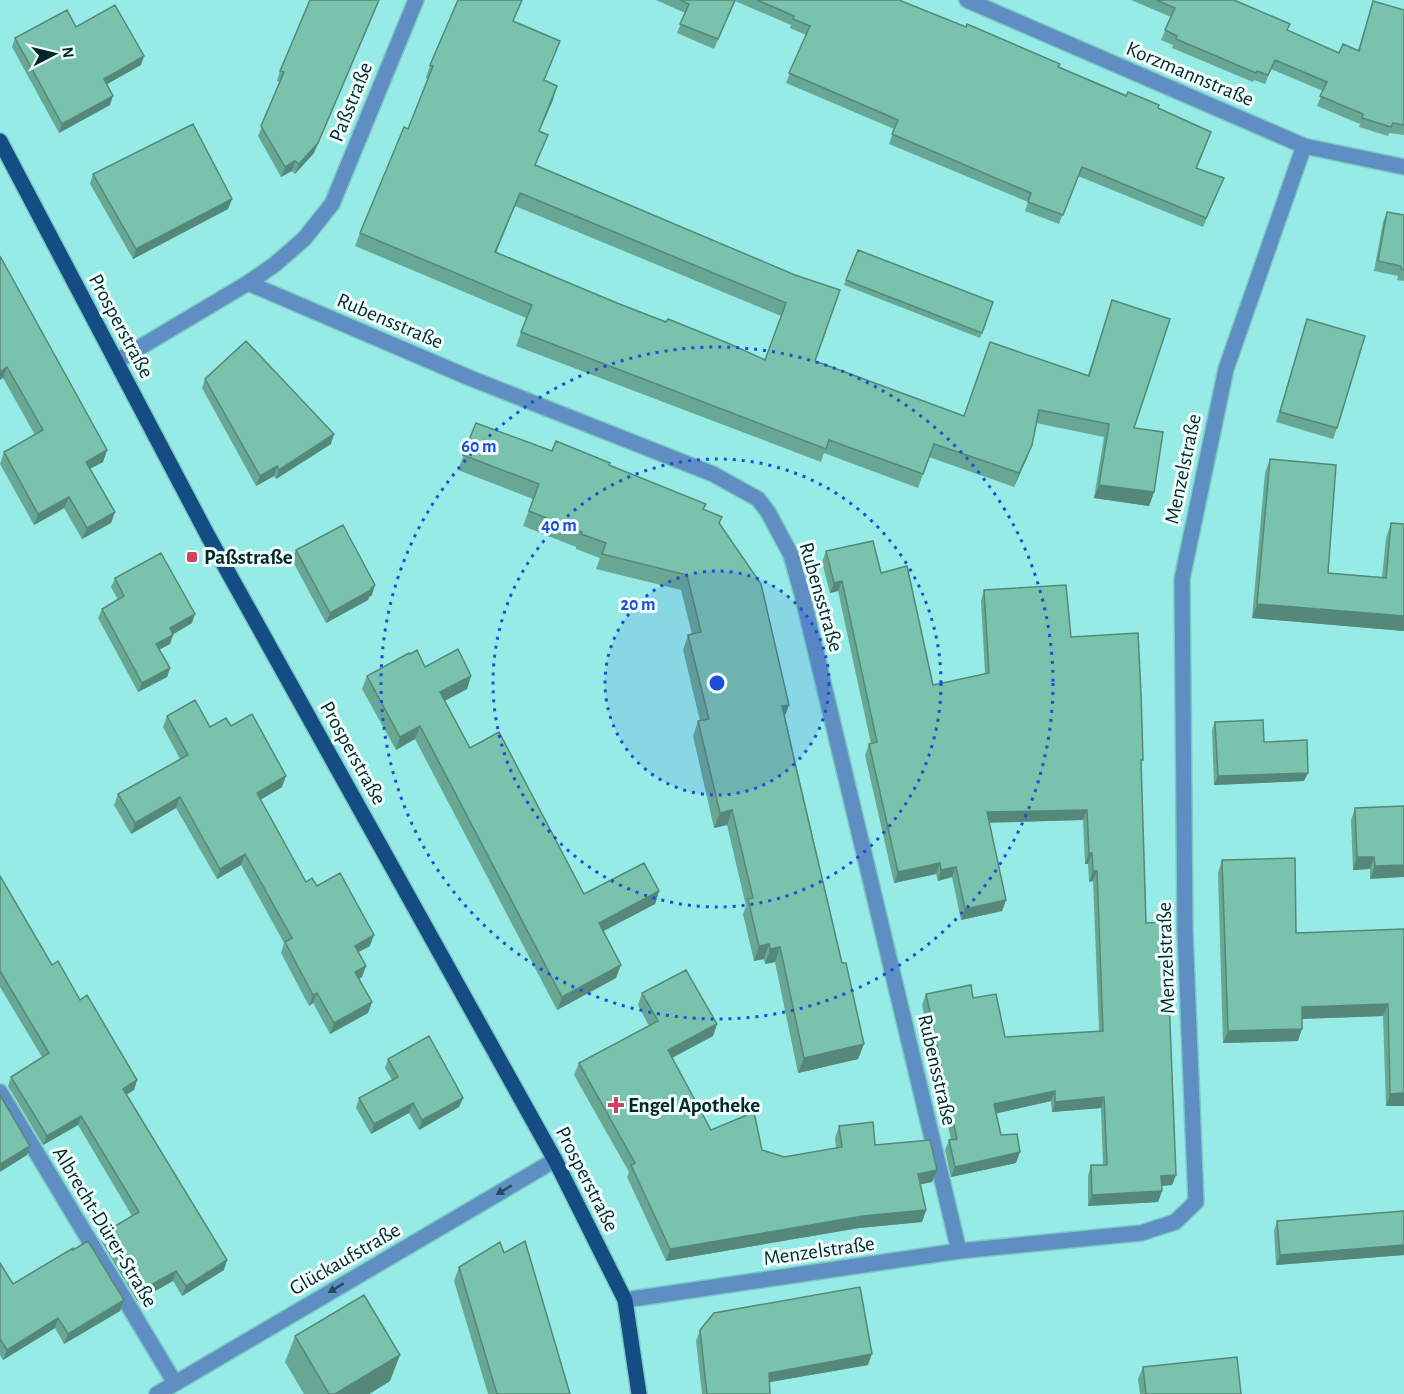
<svg xmlns="http://www.w3.org/2000/svg" width="1404" height="1394" font-family="'Alegreya Sans',sans-serif">
<style>
.lines{fill:none;stroke-linecap:round;stroke-linejoin:round}
.minor-casing{stroke:#7cc8c4;stroke-width:18}
.major-casing{stroke:#7cc8c4;stroke-width:18}
.minor{stroke:#5f8ec3;stroke-width:15}
.major{stroke:#144c83;stroke-width:15}
.wall{fill:#68a793;fill-rule:evenodd}
.shaded-wall{fill:#558878}
.building{fill:#79c2ab;stroke:#558878;stroke-width:1.5;fill-rule:evenodd}
.oneway{fill:#234c5e}
.ring{fill:none;stroke:#1d4ed8;stroke-width:3;stroke-dasharray:3 6}
.poi-dot{fill:#d14160;stroke:#effefd;stroke-width:2}
.labels{text-anchor:middle;dominant-baseline:central;stroke-width:6;stroke-linejoin:round;paint-order:stroke}
.street-label{font-size:21px;fill:#032827;stroke:#effefd}
.poi-label{font-size:21px;font-weight:bold;fill:#032827;stroke:#effefd;text-anchor:start}
.centre{fill:#1d4ed8;stroke:#effefd;stroke-width:3}
.ring-label{font-size:18px;text-anchor:middle;font-weight:bold;fill:#1d4ed8;stroke:#effefd;stroke-width:6;stroke-linejoin:round;paint-order:stroke}
</style>
<rect width="100%" height="100%" fill="#97ebe7"/>
<g class="lines">
<g class="minor-casing">
<path id="minor" d="M 967,0 L 1304,146 L 1404,167
M 248,283 L 470,378 L 713,474 L 758,499 L 768,512 L 791,555 L 803,598 L 959,1251
M 117,361 L 248,283 L 274,265 L 304,239 L 332,204 L 416,0
M 0,1092 L 175,1383
M 625,1300 L 959,1251 L 1141,1233 L 1175,1222 L 1196,1202 L 1185,931 L 1182,579 L 1226,369 L 1304,146
M 157,1394 L 555,1160"/>
</g>
<g class="major-casing">
<path id="major" d="M 0,141 L 208,536 L 555,1160 L 625,1300 L 639,1394"/>
</g>
<use href="#minor" class="minor"/>
<use href="#major" class="major"/>
</g>
<path class="wall" d="M 310,0 L 314,153 L 295,174 L 292,171 L 281,177 L 258,136 L 280,82 L 277,81 L 280,71 Z
M 522,0 L 513,22 L 555,54 L 544,81 L 553,100 L 539,131 L 536,165 L 795,275 L 815,361 L 964,416 L 1088,375 L 1112,300 L 1134,428 L 1154,492 L 1149,506 L 1094,498 L 1104,437 L 1036,423 L 1027,458 L 1014,487 L 929,457 L 918,488 L 824,453 L 821,462 L 516,346 L 526,318 L 355,246 L 360,233 L 408,129 L 428,79 L 426,78 L 430,65 ZM 515,206 L 781,316 L 765,360 L 617,303 L 496,252 Z
M 656,0 L 899,0 L 1158,108 L 1208,141 L 1197,168 L 1220,187 L 1203,227 L 1078,176 L 1059,224 L 1025,211 L 1028,202 L 889,144 L 894,129 L 786,83 L 806,35 L 790,28 L 791,25 L 735,1 L 714,49 L 677,33 L 685,13 Z
M 1131,0 L 1234,0 L 1288,31 L 1339,53 L 1358,50 L 1373,1 L 1404,10 L 1404,135 L 1389,133 L 1388,136 L 1359,127 L 1360,124 L 1317,106 L 1323,91 L 1271,69 L 1265,84 L 1254,80 L 1253,82 L 1172,48 L 1173,45 L 1161,40 L 1171,17 Z
M 76,27 L 141,65 L 107,84 L 110,105 L 59,133 L 12,47 L 15,38 Z
M 93,174 L 232,199 L 228,209 L 133,259 L 90,184 Z
M 1387,212 L 1404,215 L 1404,281 L 1397,280 L 1398,276 L 1374,271 L 1383,222 Z
M 858,250 L 993,302 L 980,338 L 844,285 Z
M 0,256 L 107,450 L 103,462 L 90,469 L 115,512 L 111,523 L 82,539 L 64,508 L 34,525 L 0,464 L 4,452 L 35,435 L 3,378 Z
M 1307,319 L 1337,428 L 1333,439 L 1276,422 Z
M 205,379 L 331,444 L 276,479 L 274,476 L 256,486 L 202,388 Z
M 476,423 L 552,451 L 609,465 L 704,509 L 719,523 L 789,705 L 785,716 L 842,963 L 864,1044 L 858,1059 L 798,1073 L 775,962 L 765,964 L 764,959 L 754,961 L 743,914 L 746,906 L 727,825 L 714,828 L 693,736 L 698,721 L 700,721 L 683,650 L 688,635 L 692,634 L 681,590 L 596,569 L 600,558 L 576,549 L 576,547 L 523,526 L 533,499 L 458,470 Z
M 1270,459 L 1328,573 L 1382,577 L 1386,538 L 1391,523 L 1404,631 L 1252,618 L 1265,473 Z
M 296,550 L 372,595 L 369,597 L 368,600 L 326,623 L 292,560 Z
M 826,551 L 881,573 L 933,685 L 985,674 L 981,601 L 984,590 L 1071,637 L 1141,767 L 1146,923 L 1176,1175 L 1172,1185 L 1162,1186 L 1162,1191 L 1158,1202 L 1088,1206 L 1088,1176 L 1091,1165 L 1103,1165 L 1101,1108 L 1052,1112 L 1051,1101 L 996,1113 L 1001,1135 L 1016,1163 L 951,1177 L 945,1150 L 949,1140 L 951,1140 L 922,1005 L 926,994 L 973,998 L 1005,1037 L 1099,1032 L 1093,881 L 1089,882 L 1088,864 L 1085,864 L 1083,820 L 989,822 L 1006,900 L 1002,911 L 961,920 L 952,877 L 938,881 L 936,874 L 894,883 L 865,755 L 869,744 L 871,744 L 838,591 L 830,593 L 822,562 Z
M 115,578 L 192,623 L 173,634 L 170,644 L 159,649 L 170,668 L 167,677 L 138,692 L 98,618 L 102,609 L 118,600 L 111,587 Z
M 425,667 L 471,676 L 467,689 L 444,701 L 470,748 L 584,894 L 659,891 L 655,904 L 603,931 L 616,978 L 557,1010 L 415,739 L 396,750 L 362,689 L 367,676 Z
M 167,716 L 210,727 L 231,726 L 282,787 L 260,800 L 306,882 L 317,886 L 370,946 L 358,952 L 366,966 L 362,977 L 359,979 L 372,1002 L 368,1013 L 330,1034 L 313,1003 L 309,1006 L 281,953 L 284,943 L 241,865 L 217,879 L 176,808 L 131,834 L 114,805 L 118,794 L 180,759 L 163,727 Z
M 1215,722 L 1264,742 L 1304,781 L 1214,785 L 1212,730 Z
M 1404,806 L 1370,879 L 1370,869 L 1353,870 L 1351,820 L 1355,808 Z
M 1222,860 L 1296,933 L 1404,929 L 1404,1106 L 1386,1106 L 1383,1016 L 1302,1019 L 1298,1041 L 1223,1043 L 1218,873 Z
M 0,876 L 52,965 L 80,1000 L 137,1080 L 134,1090 L 126,1095 L 224,1270 L 182,1296 L 173,1281 L 137,1301 L 101,1241 L 105,1232 L 132,1216 L 78,1125 L 43,1145 L 8,1086 L 11,1077 L 42,1057 L 0,987 Z
M 642,993 L 717,1024 L 713,1036 L 672,1058 L 711,1130 L 762,1150 L 784,1157 L 836,1148 L 835,1138 L 839,1126 L 875,1145 L 932,1182 L 920,1184 L 926,1210 L 922,1222 L 859,1228 L 666,1261 L 627,1177 L 629,1172 L 574,1075 L 579,1063 L 649,1026 L 638,1005 Z
M 388,1059 L 463,1098 L 459,1107 L 419,1130 L 409,1113 L 371,1134 L 356,1108 L 359,1098 L 392,1080 L 385,1068 Z
M 1404,1211 L 1404,1255 L 1276,1265 L 1274,1231 L 1277,1221 Z
M 504,1253 L 570,1394 L 488,1394 L 454,1281 L 459,1267 Z
M 0,1263 L 13,1284 L 120,1311 L 64,1344 L 55,1328 L 3,1360 L 0,1355 Z
M 700,1330 L 868,1365 L 769,1382 L 770,1394 L 702,1394 L 696,1341 Z
M 295,1336 L 390,1381 L 369,1394 L 304,1394 L 285,1362 Z
M 1143,1367 L 1241,1394 L 1140,1394 L 1138,1379 Z"/>
<path class="shaded-wall" d="M 379,0 L 314,153 L 295,174 L 299,164 Z
M 144,56 L 141,65 L 100,88 L 104,79 Z
M 557,86 L 553,100 L 534,144 L 539,131 Z
M 113,96 L 110,105 L 59,133 L 62,124 Z
M 295,161 L 292,171 L 281,177 L 285,167 Z
M 520,193 L 515,206 L 491,265 L 495,252 Z
M 232,199 L 228,209 L 133,259 L 136,249 Z
M 7,367 L 3,378 L 0,380 L 0,372 Z
M 334,434 L 331,444 L 276,479 L 279,470 Z
M 1032,445 L 1027,458 L 1014,487 L 1019,473 Z
M 107,450 L 103,462 L 82,473 L 86,462 Z
M 277,466 L 274,476 L 256,486 L 260,476 Z
M 1099,485 L 1154,492 L 1149,506 L 1094,498 Z
M 69,497 L 64,508 L 34,525 L 38,514 Z
M 115,512 L 111,523 L 82,539 L 87,528 Z
M 842,581 L 838,591 L 830,593 L 834,583 Z
M 375,585 L 372,595 L 369,597 L 368,600 L 326,623 L 330,613 Z
M 1257,604 L 1404,616 L 1404,631 L 1252,618 Z
M 195,614 L 192,623 L 167,638 L 170,628 Z
M 173,635 L 170,644 L 153,653 L 156,644 Z
M 170,668 L 167,677 L 138,692 L 142,683 Z
M 471,676 L 467,689 L 435,706 L 440,692 Z
M 789,705 L 783,720 L 782,706 Z
M 420,726 L 415,739 L 396,750 L 400,737 Z
M 1308,773 L 1304,781 L 1214,785 L 1218,776 Z
M 286,776 L 282,787 L 253,804 L 257,793 Z
M 180,797 L 176,808 L 131,834 L 135,823 Z
M 732,810 L 727,825 L 714,828 L 720,813 Z
M 1087,810 L 1083,820 L 983,823 L 987,812 Z
M 1089,853 L 1092,853 L 1088,864 L 1085,864 Z
M 245,854 L 241,865 L 217,879 L 220,869 Z
M 1357,857 L 1374,857 L 1370,869 L 1353,870 Z
M 940,863 L 936,874 L 894,883 L 898,872 Z
M 1404,865 L 1404,877 L 1370,879 L 1375,866 Z
M 956,867 L 952,877 L 938,881 L 941,870 Z
M 1093,871 L 1097,871 L 1093,881 L 1089,882 Z
M 659,891 L 655,904 L 594,936 L 599,923 Z
M 1006,900 L 1002,911 L 961,920 L 965,909 Z
M 374,935 L 370,946 L 351,956 L 355,946 Z
M 769,944 L 764,959 L 754,961 L 759,946 Z
M 780,947 L 775,962 L 765,964 L 770,949 Z
M 621,965 L 616,978 L 557,1010 L 562,997 Z
M 366,966 L 362,977 L 351,983 L 355,972 Z
M 317,993 L 313,1003 L 309,1006 L 313,995 Z
M 372,1002 L 368,1013 L 330,1034 L 334,1023 Z
M 1388,1004 L 1383,1016 L 1298,1019 L 1302,1007 Z
M 717,1024 L 713,1036 L 664,1062 L 668,1050 Z
M 1302,1029 L 1298,1041 L 1223,1043 L 1228,1031 Z
M 864,1044 L 858,1059 L 798,1073 L 804,1058 Z
M 137,1080 L 134,1090 L 119,1099 L 123,1089 Z
M 1055,1091 L 1051,1101 L 990,1115 L 994,1104 Z
M 1404,1093 L 1404,1106 L 1386,1106 L 1390,1094 Z
M 1104,1097 L 1101,1108 L 1052,1112 L 1055,1102 Z
M 463,1098 L 459,1107 L 419,1130 L 422,1120 Z
M 413,1103 L 409,1113 L 371,1134 L 374,1124 Z
M 81,1116 L 78,1125 L 43,1145 L 47,1136 Z
M 30,1146 L 27,1155 L 0,1172 L 0,1164 Z
M 1020,1152 L 1016,1163 L 951,1177 L 955,1167 Z
M 937,1170 L 932,1182 L 913,1186 L 918,1174 Z
M 1176,1175 L 1172,1185 L 1157,1186 L 1161,1176 Z
M 1162,1191 L 1158,1202 L 1088,1206 L 1092,1195 Z
M 926,1210 L 922,1222 L 859,1228 L 666,1261 L 670,1249 L 863,1216 Z
M 1404,1245 L 1404,1255 L 1276,1265 L 1280,1255 Z
M 227,1260 L 224,1270 L 182,1296 L 186,1286 Z
M 176,1271 L 173,1281 L 137,1301 L 140,1291 Z
M 124,1300 L 120,1311 L 64,1344 L 68,1334 Z
M 58,1318 L 55,1328 L 3,1360 L 7,1350 Z
M 872,1354 L 868,1365 L 765,1383 L 769,1373 Z
M 400,1355 L 390,1381 L 369,1394 L 335,1394 Z"/>
<path class="building" d="M 310,0 L 379,0 L 318,143 L 299,164 L 295,161 L 285,167 L 261,126 L 284,72 L 280,71 Z
M 458,0 L 522,0 L 513,21 L 560,41 L 544,80 L 557,86 L 539,131 L 548,135 L 535,165 L 795,275 L 840,290 L 815,361 L 964,416 L 990,342 L 1089,376 L 1112,300 L 1170,319 L 1134,428 L 1163,432 L 1154,492 L 1099,485 L 1109,424 L 1039,410 L 1032,445 L 1019,473 L 934,444 L 923,474 L 829,440 L 826,449 L 521,332 L 532,305 L 360,233 L 404,127 L 408,129 L 433,66 L 430,65 ZM 520,193 L 786,303 L 765,360 L 730,344 L 668,319 L 666,322 L 617,303 L 495,252 Z
M 680,0 L 735,0 L 718,39 L 680,24 L 689,4 Z
M 757,0 L 899,0 L 966,27 L 967,24 L 1060,64 L 1058,67 L 1063,69 L 1126,96 L 1128,92 L 1159,105 L 1158,108 L 1211,132 L 1196,168 L 1224,178 L 1206,218 L 1082,167 L 1063,215 L 1028,202 L 1031,193 L 892,134 L 898,120 L 789,73 L 810,26 L 793,19 L 794,16 Z
M 1156,0 L 1234,0 L 1290,24 L 1287,30 L 1339,53 L 1343,44 L 1359,51 L 1373,1 L 1404,10 L 1404,125 L 1393,123 L 1391,127 L 1362,118 L 1363,114 L 1320,96 L 1327,82 L 1275,60 L 1268,75 L 1257,71 L 1256,73 L 1176,39 L 1177,36 L 1165,30 L 1175,8 Z
M 115,5 L 144,56 L 104,79 L 113,96 L 62,124 L 15,38 L 67,10 L 76,27 Z
M 193,124 L 232,199 L 136,249 L 93,174 Z
M 1387,212 L 1404,215 L 1404,270 L 1401,269 L 1401,266 L 1378,261 Z
M 858,250 L 993,302 L 982,333 L 846,280 Z
M 0,256 L 107,450 L 86,462 L 115,512 L 87,528 L 69,497 L 38,514 L 4,452 L 43,430 L 7,367 L 0,372 Z
M 1307,319 L 1365,336 L 1337,428 L 1280,412 Z
M 246,341 L 334,434 L 279,470 L 277,466 L 260,476 L 205,379 Z
M 476,423 L 552,451 L 556,441 L 610,463 L 609,465 L 706,504 L 703,509 L 722,517 L 719,523 L 761,584 L 789,705 L 782,706 L 797,772 L 842,963 L 846,963 L 864,1044 L 804,1058 L 780,947 L 770,949 L 769,944 L 759,946 L 748,899 L 753,898 L 732,810 L 720,813 L 698,721 L 709,719 L 688,635 L 701,632 L 687,575 L 602,554 L 606,543 L 581,534 L 582,532 L 529,511 L 539,484 L 463,455 Z
M 1270,459 L 1336,465 L 1328,573 L 1386,578 L 1391,523 L 1404,524 L 1404,616 L 1257,604 Z
M 343,525 L 375,585 L 371,588 L 371,590 L 330,613 L 296,550 Z
M 873,541 L 881,573 L 907,566 L 933,685 L 989,673 L 984,590 L 1066,585 L 1071,637 L 1138,633 L 1141,693 L 1143,760 L 1141,760 L 1146,923 L 1166,922 L 1176,1175 L 1161,1176 L 1162,1191 L 1092,1195 L 1091,1165 L 1107,1165 L 1104,1097 L 1055,1102 L 1055,1091 L 994,1104 L 1001,1135 L 1017,1134 L 1020,1152 L 955,1167 L 949,1140 L 957,1139 L 926,994 L 971,985 L 973,998 L 996,994 L 1005,1037 L 1103,1031 L 1097,871 L 1093,871 L 1092,853 L 1089,853 L 1087,810 L 987,812 L 1006,900 L 965,909 L 956,867 L 941,870 L 940,863 L 898,872 L 869,744 L 877,742 L 842,581 L 834,583 L 826,551 Z
M 161,553 L 195,614 L 170,628 L 173,635 L 156,644 L 170,668 L 142,683 L 102,609 L 124,596 L 115,578 Z
M 458,649 L 471,676 L 440,692 L 470,748 L 499,732 L 584,894 L 644,863 L 659,891 L 599,923 L 621,965 L 562,997 L 420,726 L 400,737 L 367,676 L 409,653 L 410,654 L 417,650 L 425,667 Z
M 195,700 L 210,727 L 226,718 L 231,726 L 252,714 L 286,776 L 257,793 L 306,882 L 312,878 L 317,886 L 340,873 L 374,935 L 355,946 L 366,966 L 355,972 L 372,1002 L 334,1023 L 317,993 L 313,995 L 285,942 L 292,938 L 245,854 L 220,869 L 180,797 L 135,823 L 118,794 L 188,755 L 167,716 Z
M 1263,720 L 1264,742 L 1307,740 L 1308,773 L 1218,776 L 1215,722 Z
M 1404,806 L 1404,865 L 1375,866 L 1374,857 L 1357,857 L 1355,808 Z
M 1295,858 L 1296,933 L 1404,929 L 1404,1093 L 1390,1094 L 1388,1004 L 1302,1007 L 1302,1029 L 1228,1031 L 1222,860 Z
M 0,876 L 52,965 L 58,961 L 80,1000 L 87,995 L 137,1080 L 123,1089 L 227,1260 L 186,1286 L 176,1271 L 140,1291 L 105,1232 L 139,1212 L 81,1116 L 47,1136 L 11,1077 L 49,1053 L 0,971 Z
M 686,970 L 717,1024 L 668,1050 L 711,1130 L 754,1112 L 762,1150 L 784,1157 L 842,1147 L 839,1126 L 873,1122 L 875,1145 L 930,1140 L 937,1170 L 918,1174 L 926,1210 L 863,1216 L 670,1249 L 631,1165 L 635,1163 L 579,1063 L 658,1021 L 642,993 Z
M 429,1036 L 463,1098 L 422,1120 L 413,1103 L 374,1124 L 359,1098 L 398,1077 L 388,1059 Z
M 0,1095 L 30,1146 L 0,1164 Z
M 1404,1211 L 1404,1245 L 1280,1255 L 1277,1221 Z
M 88,1241 L 124,1300 L 68,1334 L 58,1318 L 7,1350 L 0,1339 L 0,1263 L 13,1284 L 73,1248 L 73,1250 Z
M 525,1241 L 570,1394 L 497,1394 L 459,1267 L 500,1242 L 504,1253 Z
M 860,1287 L 872,1354 L 769,1373 L 770,1394 L 707,1394 L 700,1330 L 714,1313 Z
M 364,1295 L 400,1355 L 335,1394 L 329,1394 L 295,1336 Z
M 1237,1357 L 1241,1394 L 1146,1394 L 1143,1367 Z"/>
<defs><path id="oneway-solid" d="M-6-.8H1V-3.2L6.5 0L1 3.2V.8H-6Z" transform="scale(1.5)"/></defs>
<g class="oneway">
<use href="#oneway-solid" transform="translate(504 1190) rotate(150)"/>
<use href="#oneway-solid" transform="translate(336 1288) rotate(149)"/>
</g>
<circle cx="717" cy="683" r="112" fill="#1d4ed8" fill-opacity=".12"/>
<g class="ring">
<circle cx="717" cy="683" r="112"/>
<circle cx="717" cy="683" r="224"/>
<circle cx="717" cy="683" r="336"/>
</g>
<g class="poi-dot">
<rect x="186" y="551" width="12" height="12" rx="3"/>
<path d="M613 1096h6v6h6v6h-6v6h-6v-6h-6v-6h6z"/>
</g>
<g class="labels">
<g class="street-label">
<text transform="translate(1190 74) rotate(23)">Korzmannstraße</text>
<text transform="translate(351 102) rotate(-68)">Paßstraße</text>
<text transform="translate(390 321) rotate(23)">Rubensstraße</text>
<text transform="translate(121 326) rotate(62)">Prosperstraße</text>
<text transform="translate(1183 469) rotate(-78)">Menzelstraße</text>
<text transform="translate(821 597) rotate(74)">Rubensstraße</text>
<text transform="translate(353 753) rotate(61)">Prosperstraße</text>
<text transform="translate(1166 958) rotate(-92)">Menzelstraße</text>
<text transform="translate(937 1070) rotate(77)">Rubensstraße</text>
<text transform="translate(587 1179) rotate(63)">Prosperstraße</text>
<text transform="translate(105 1227) rotate(59)">Albrecht-Dürer-Straße</text>
<text transform="translate(819 1251) rotate(-8)">Menzelstraße</text>
<text transform="translate(345 1259) rotate(-30)">Glückaufstraße</text>
</g>
<g class="poi-label">
<text x="204" y="557">Paßstraße</text>
<text x="628" y="1105">Engel Apotheke</text>
</g>
</g>
<circle cx="717" cy="683" r="9" class="centre"/>
<g class="ring-label">
<text x="479" y="452">60 m</text>
<text x="559" y="531">40 m</text>
<text x="638" y="610">20 m</text>
</g>
<g transform="translate(54 54) rotate(83)" stroke="#effefd" stroke-width="4.5" paint-order="stroke">
<path d="M0-4.5L10 22L0 15L-10 22Z" fill="#032827"/>
<text y="-9" font-size="16" font-weight="bold" text-anchor="middle" fill="#032827">N</text>
</g>
</svg>
